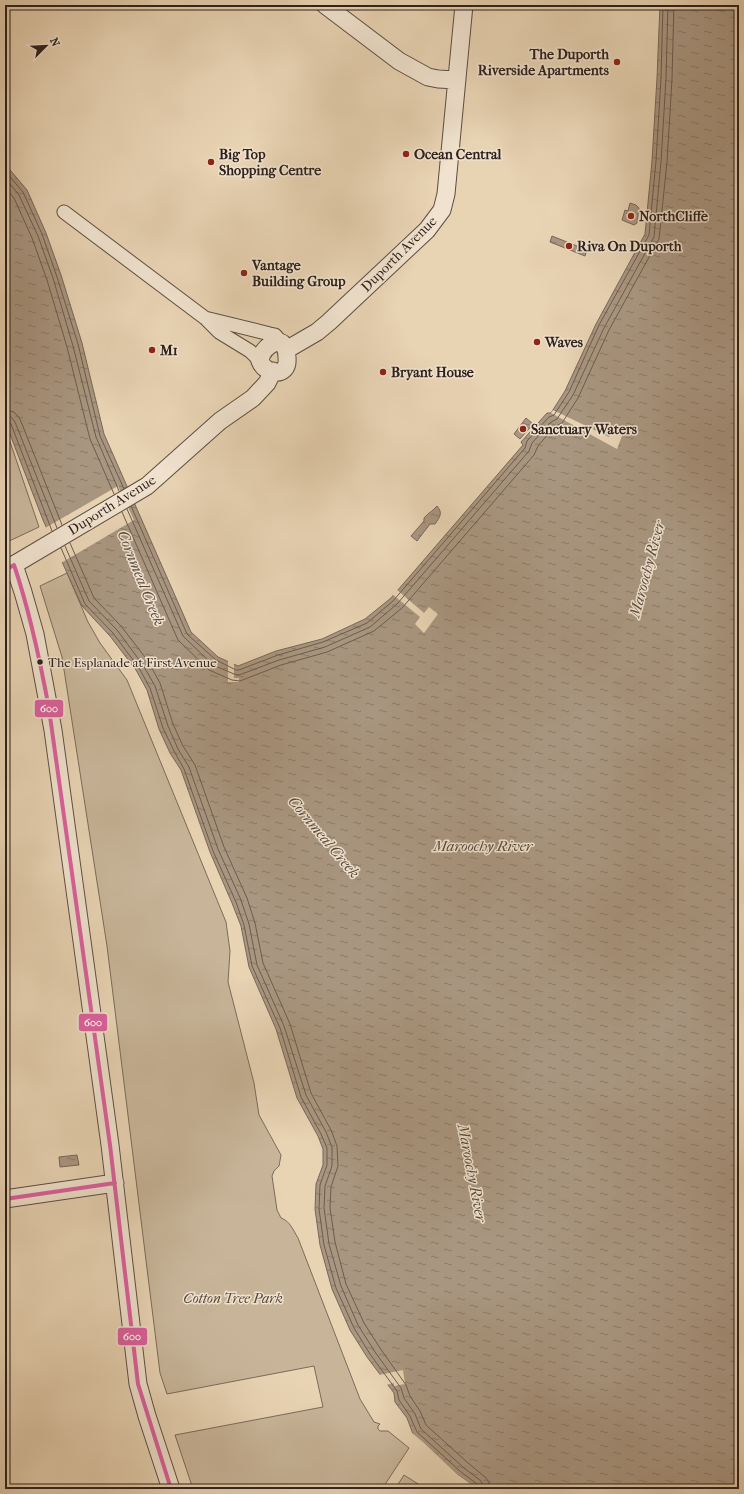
<svg xmlns="http://www.w3.org/2000/svg" width="744" height="1494" font-family="'IM FELL French Canon',serif">
<style>
.park{fill:#c8b599;stroke:#7b6b5a}
.water{fill:url(#water-ripples);stroke:#786758}
.pier{fill:#e8d3b3}
.lines{fill:none;stroke-linecap:round;stroke-linejoin:round}
.shore{stroke:#6c5c4e;stroke-width:1}
.minor-casing{stroke:#5c4e42;stroke-width:15}
.tertiary-casing{stroke:#5c4e42;stroke-width:19}
.minor{stroke:#f0e2ce;stroke-width:13}
.tertiary{stroke:#f0e2ce;stroke-width:17}
.bus-1-casing{stroke:#f0e2ce;stroke-width:7}
.bus-1{stroke:#db609d;stroke-width:4}
.poi-dot{fill:#8f2418;stroke:#f0e2ce;stroke-width:1.5}
.bus-dot{fill:#2e211c;stroke:#f0e2ce;stroke-width:1.5}
.labels{text-anchor:middle;dominant-baseline:central;stroke-width:3;stroke-linejoin:round;paint-order:stroke}
.bus-label{font-size:13px;fill:#2e211c;stroke:#f0e2ce;text-anchor:start}
.poi-label{font-size:14px;font-weight:bold;fill:#2e211c;stroke:#f0e2ce;text-anchor:start}
.street-label{font-size:14px;fill:#2e211c;stroke:#f0e2ce}
.park-label{font-size:14px;font-style:italic;fill:#54463b;stroke:#f0e2ce}
.water-label{font-size:15px;font-style:italic;fill:#594a3f;stroke:#f0e2ce}
.line-badge{stroke:#f0e2ce;stroke-width:1.5}
.badge-label{font-size:11px;text-anchor:middle;font-weight:bold;fill:#fff}
</style>
<defs>
<pattern id="water-ripples" width="26" height="14" patternUnits="userSpaceOnUse"><rect width="26" height="14" fill="#a99680"/><path d="M2 4q2-2 4 0t4 0M15 11q2-2 4 0t4 0" fill="none" stroke="#8a7a68"/></pattern>
</defs>
<rect width="100%" height="100%" fill="#e8d3b3"/>
<filter id="stains"><feTurbulence type="fractalNoise" baseFrequency=".005" numOctaves="4"/><feColorMatrix values="0 0 0 0 .2 0 0 0 0 .09 0 0 0 0 .02 0 0 0 .5 -.17"/></filter>
<radialGradient id="worn" r=".72"><stop offset=".6" stop-color="#630" stop-opacity="0"/><stop offset="1" stop-color="#630" stop-opacity=".3"/></radialGradient>
<path class="park" d="M 5,427 L 39,527 L 5,543 Z
M 67,573 L 88,622 L 100,643 L 127,680 L 226,922 L 230,951 L 228,982 L 254,1083 L 259,1115 L 281,1155 L 279,1166 L 274,1171 L 272,1176 L 277,1210 L 281,1218 C 290,1221 293,1230 298,1238 L 360,1399 L 374,1422 L 380,1424 L 378,1426 L 378,1429 L 380,1431 L 388,1431 L 409,1448 L 382,1489 L 193,1489 L 175,1435 L 323,1407 L 314,1366 L 167,1394 L 160,1373 L 107,946 L 62,657 L 40,586 Z
M 404,1475 L 426,1489 L 395,1489 Z"/>
<path class="water" d="M 660,5 L 739,5 L 739,1489 L 478,1489 L 458,1475 L 413,1434 L 407,1418 L 395,1402 L 394,1393 L 367,1357 L 350,1330 L 332,1289 L 320,1245 L 315,1209 L 316,1184 L 323,1165 L 323,1149 L 318,1136 L 297,1098 L 276,1029 L 249,967 L 241,926 L 232,903 L 210,852 L 181,770 L 170,753 L 159,729 L 147,690 L 136,670 L 110,636 L 82,606 L 43,520 L 8,429 L 5,420 L 5,164 L 27,190 L 46,233 L 61,275 L 82,343 L 104,434 L 191,632 L 218,657 L 238,666 L 276,651 L 322,639 L 365,619 L 391,598 L 523,445 L 521,442 L 547,413 L 551,413 L 565,391 L 596,324 L 645,234 L 652,161 L 657,78 Z
M 630,203 L 636,205 L 639,208 L 637,223 L 634,225 L 622,220 L 625,210 L 628,211 Z
M 552,236 L 587,250 L 585,256 L 550,242 Z
M 526,418 L 533,424 L 520,439 L 514,434 Z
M 437,506 C 443,513 440,517 435,524 L 430,524 L 417,541 L 411,536 L 424,521 L 424,518 C 428,513 433,511 437,506 Z
M 77,1155 L 79,1165 L 60,1167 L 59,1157 Z"/>
<path class="pier" d="M 553,410 L 609,437 L 614,427 L 624,431 L 617,449 L 551,413 Z
M 118,486 L 134,520 L 61,563 L 45,528 Z
M 396,589 L 424,613 L 429,607 L 438,614 L 424,633 L 415,624 L 420,617 L 392,594 Z
M 228,660 L 234,662 L 234,678 L 239,678 L 239,682 L 228,682 Z
M 403,1370 L 405,1384 L 394,1386 L 394,1383 L 386,1385 L 379,1375 Z
M 411,1432 L 424,1443 L 458,1475 L 478,1489 L 473,1489 L 457,1476 L 412,1435 Z"/>
<g class="lines">
<path class="shore" d="M 5,171 L 23,192 L 42,234 L 57,277 L 78,344 L 100,436 L 124,489
M 5,178 L 19,195 L 38,236 L 53,278 L 73,346 L 96,437 L 119,491
M 5,187 L 14,198 L 32,238 L 47,280 L 67,347 L 90,439 L 114,494
M 5,410 L 14,412 L 20,419 L 62,525
M 5,416 L 11,417 L 15,422 L 57,528
M 5,421 L 8,422 L 11,424 L 52,531
M 131,506 L 187,634 L 216,660 L 236,670 L 239,670 L 278,655 L 323,642 L 367,623 L 393,601 L 525,448 L 527,441 L 549,417 L 554,415 L 569,392 L 599,325 L 649,235 L 656,161 L 661,78 L 663,5
M 127,509 L 183,636 L 213,665 L 234,674 L 239,675 L 279,660 L 325,647 L 370,627 L 397,604 L 529,451 L 532,443 L 551,422 L 557,419 L 573,395 L 604,328 L 654,237 L 661,162 L 666,78 L 668,5
M 122,512 L 178,640 L 209,670 L 232,680 L 240,681 L 281,665 L 327,652 L 374,631 L 402,608 L 534,455 L 538,446 L 554,427 L 562,423 L 578,398 L 609,330 L 659,239 L 667,162 L 672,79 L 674,5
M 70,543 L 94,598 L 121,626 L 148,661 L 160,683 L 173,724 L 183,746 L 195,765 L 224,847 L 247,898 L 255,923 L 263,963 L 290,1024 L 311,1093 L 331,1130 L 337,1146 L 338,1166 L 331,1187 L 330,1208 L 335,1242 L 346,1284 L 364,1323 L 380,1348 L 406,1385 L 410,1396 L 420,1411 L 426,1425 L 468,1463 L 485,1477 L 489,1482 L 490,1489
M 65,546 L 89,601 L 117,630 L 143,665 L 155,686 L 168,726 L 178,749 L 189,767 L 218,849 L 241,900 L 249,924 L 257,965 L 284,1026 L 306,1095 L 326,1132 L 332,1147 L 332,1166 L 325,1186 L 324,1208 L 329,1244 L 341,1286 L 358,1325 L 375,1352 L 401,1388 L 404,1398 L 415,1414 L 421,1429 L 464,1468 L 481,1481 L 484,1489
M 61,548 L 85,604 L 113,633 L 139,668 L 150,688 L 163,728 L 174,751 L 184,769 L 213,851 L 236,902 L 244,925 L 252,966 L 280,1028 L 301,1097 L 321,1134 L 327,1148 L 327,1165 L 320,1185 L 319,1209 L 324,1245 L 336,1288 L 354,1328 L 370,1354 L 397,1391 L 399,1400 L 410,1416 L 417,1432 L 461,1472 L 477,1484 L 479,1489"/>
<g class="minor-casing">
<path id="minor" d="M 64,212 L 205,318 L 219,332 L 250,351 L 260,361
M 205,318 L 270,334 L 275,335 L 282,343"/>
</g>
<g class="tertiary-casing">
<path id="tertiary" d="M 325,5 L 399,61 L 428,77 L 438,79 L 457,80
M 276,342 L 282,343 C 286,347 287,352 287,358 C 289,378 265,375 260,361 C 261,352 268,345 276,342 Z
M 286,350 L 317,332 L 329,322 L 427,230 L 442,210 L 446,194 L 464,5
M 14,565 L 23,592 L 35,634 L 53,730 L 110,1145 L 138,1384 L 147,1416 L 171,1489
M 5,570 L 147,486 L 220,421 L 253,398 L 267,383 L 273,371
M 5,1199 L 115,1183"/>
</g>
<use href="#minor" class="minor"/>
<use href="#tertiary" class="tertiary"/>
<g class="bus-1-casing">
<path id="bus-1" d="M 5,570 L 14,565 C 30,612 40,660 49,709 L 110,1145 L 138,1384 L 171,1489
M 5,1199 L 115,1183"/>
</g>
<use href="#bus-1" class="bus-1"/>
</g>
<g class="poi-dot">
<circle cx="617" cy="62" r="4"/>
<circle cx="406" cy="154" r="4"/>
<circle cx="211" cy="162" r="4"/>
<circle cx="631" cy="216" r="4"/>
<circle cx="569" cy="246" r="4"/>
<circle cx="244" cy="273" r="4"/>
<circle cx="537" cy="342" r="4"/>
<circle cx="152" cy="350" r="4"/>
<circle cx="383" cy="372" r="4"/>
<circle cx="523" cy="429" r="4"/>
</g>
<circle class="bus-dot" cx="40" cy="662" r="3.5"/>
<g class="labels">
<g class="bus-label">
<text x="48" y="662">The Esplanade at First Avenue</text>
</g>
<g class="poi-label">
<text x="609" y="54" text-anchor="end">The Duporth<tspan x="609" dy="16">Riverside Apartments</tspan></text>
<text x="219" y="154">Big Top<tspan x="219" dy="16">Shopping Centre</tspan></text>
<text x="414" y="154">Ocean Central</text>
<text x="639" y="216">NorthCliffe</text>
<text x="577" y="246">Riva On Duporth</text>
<text x="252" y="265">Vantage<tspan x="252" dy="16">Building Group</tspan></text>
<text x="545" y="342">Waves</text>
<text x="160" y="350">M1</text>
<text x="391" y="372">Bryant House</text>
<text x="531" y="429">Sanctuary Waters</text>
</g>
<g class="street-label">
<text transform="translate(399 254) rotate(-45)">Duporth Avenue</text>
<text transform="translate(112 505) rotate(-32)">Duporth Avenue</text>
</g>
<g class="park-label">
<text x="233" y="1298">Cotton Tree Park</text>
</g>
<g class="water-label">
<text transform="translate(647 569) rotate(-75)">Maroochy River</text>
<text transform="translate(141 578) rotate(68)">Cornmeal Creek</text>
<text transform="translate(324 837) rotate(50)">Cornmeal Creek</text>
<text x="483" y="846">Maroochy River</text>
<text transform="translate(472 1173) rotate(79)">Maroochy River</text>
</g>
</g>
<g class="line-badge">
<rect x="34" y="699" width="30" height="19" rx="4" fill="#db609d"/>
<rect x="78" y="1013" width="30" height="19" rx="4" fill="#db609d"/>
<rect x="117" y="1327" width="31" height="19" rx="4" fill="#db609d"/>
</g>
<g class="badge-label">
<text x="49" y="712">600</text>
<text x="93" y="1026">600</text>
<text x="132" y="1340">600</text>
</g>
<rect width="744" height="1494" fill="none" stroke="#e8d3b3" stroke-width="20"/>
<rect x="6" y="6" width="732" height="1482" fill="none" stroke="#2e211c" stroke-width="2"/>
<rect x="10" y="10" width="724" height="1474" fill="none" stroke="#2e211c"/>
<g transform="translate(46 46) rotate(66)" stroke="#f0e2ce" stroke-width="3" paint-order="stroke">
<path d="M0-3L7 15L0 10L-7 15Z" fill="#2e211c"/>
<text y="-6" font-size="11" font-weight="bold" text-anchor="middle" fill="#2e211c">N</text>
</g>
<rect width="100%" height="100%" filter="url(#stains)"/>
<rect width="100%" height="100%" fill="url(#worn)"/>
</svg>
